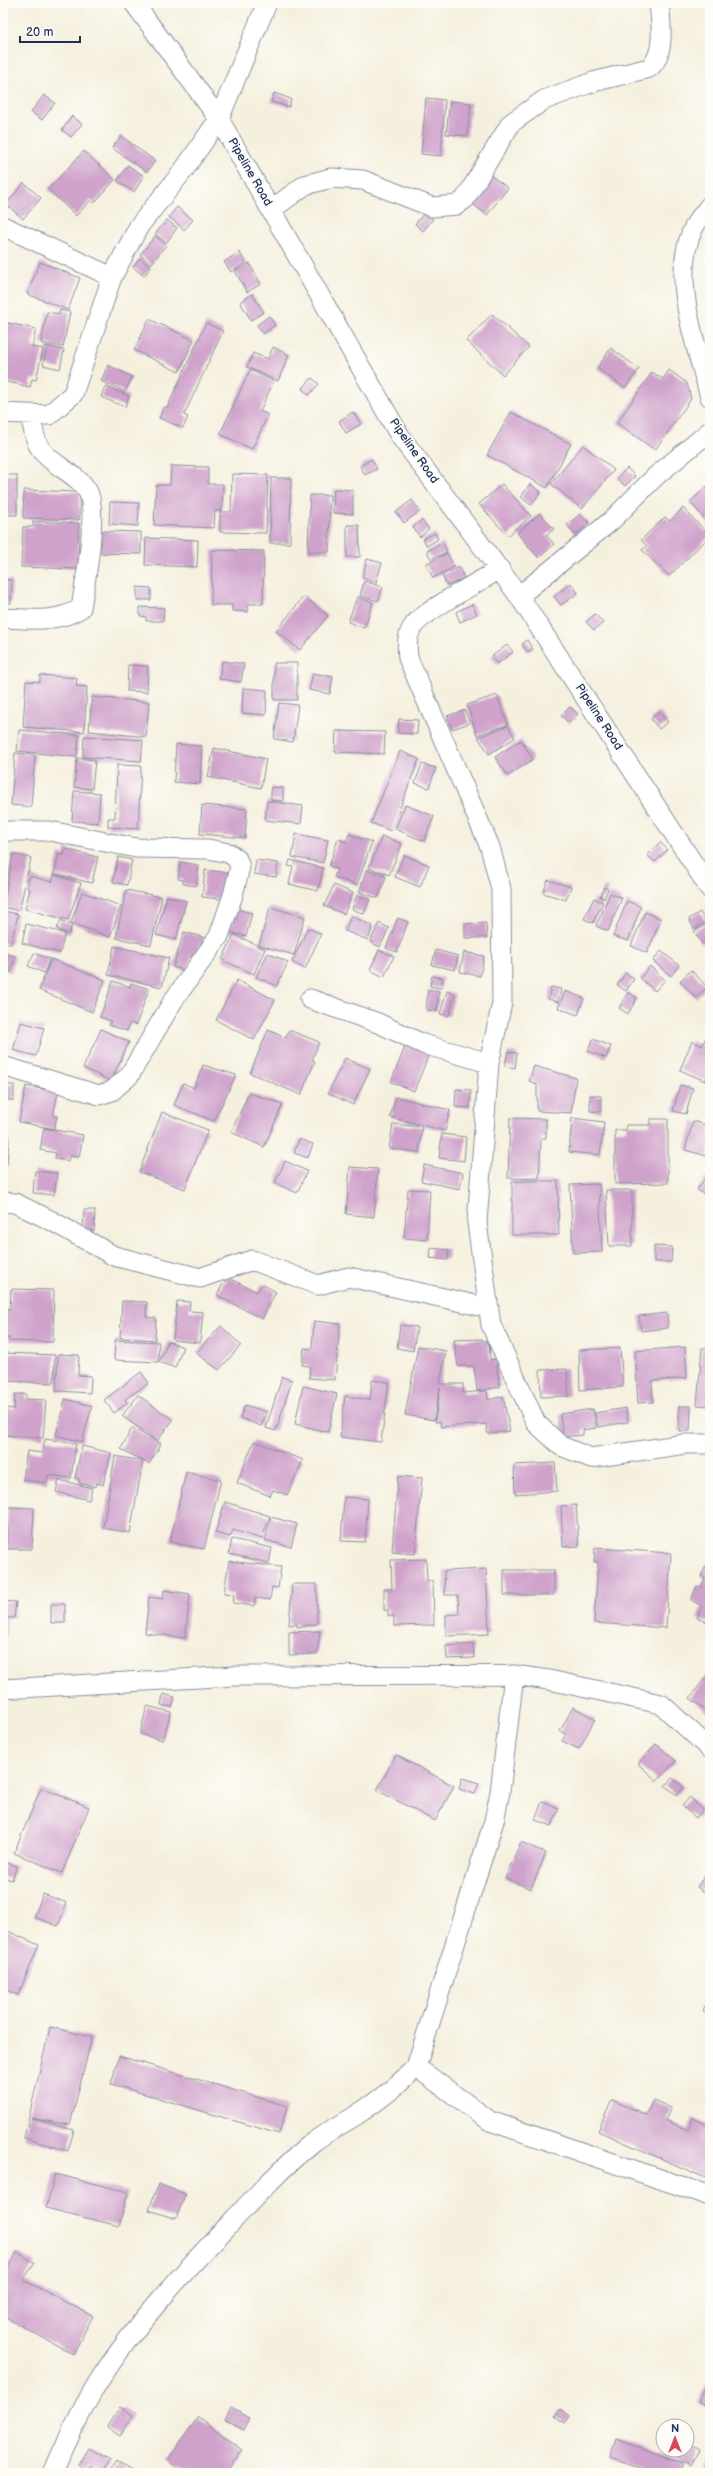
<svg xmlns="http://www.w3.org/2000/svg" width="713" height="2476" font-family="'Balsamiq Sans',sans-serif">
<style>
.building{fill:#cfa2cb}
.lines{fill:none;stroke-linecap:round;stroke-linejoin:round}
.minor-casing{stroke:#88909e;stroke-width:21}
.minor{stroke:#fff;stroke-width:19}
.labels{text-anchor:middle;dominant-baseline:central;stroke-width:4;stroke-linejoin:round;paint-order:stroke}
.street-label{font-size:12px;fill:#1b2f5e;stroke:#fdfcf7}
</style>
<rect width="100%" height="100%" fill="#fdfcf7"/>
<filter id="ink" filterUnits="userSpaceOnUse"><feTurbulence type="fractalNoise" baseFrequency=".025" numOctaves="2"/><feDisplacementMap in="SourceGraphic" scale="8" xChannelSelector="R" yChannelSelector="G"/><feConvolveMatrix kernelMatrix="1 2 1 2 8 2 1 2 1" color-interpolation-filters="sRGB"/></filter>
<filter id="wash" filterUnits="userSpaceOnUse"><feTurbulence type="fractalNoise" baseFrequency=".012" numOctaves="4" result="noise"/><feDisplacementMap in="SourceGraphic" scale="16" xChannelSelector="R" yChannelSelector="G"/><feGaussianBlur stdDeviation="0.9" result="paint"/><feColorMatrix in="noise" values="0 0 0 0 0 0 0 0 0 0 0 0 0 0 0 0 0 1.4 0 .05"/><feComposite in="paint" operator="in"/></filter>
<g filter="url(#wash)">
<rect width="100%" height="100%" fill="#f5f0de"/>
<g id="blocks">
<path class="building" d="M 274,93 L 291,99 L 289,107 L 271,102 Z
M 44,95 L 55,103 L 42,120 L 31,112 Z
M 426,98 L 445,100 L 441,156 L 421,154 Z
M 450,101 L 471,103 L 467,136 L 446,134 Z
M 72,116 L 82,124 L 71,137 L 62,130 Z
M 121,136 L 155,161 L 147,172 L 112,148 Z
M 84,151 L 115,180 L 94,203 L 91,200 L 76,216 L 48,189 Z
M 128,165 L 144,176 L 134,192 L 117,181 Z
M 490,175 L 508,188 L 487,215 L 470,202 Z
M 24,183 L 41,198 L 23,219 L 6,204 Z
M 177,207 L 193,220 L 184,230 L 169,217 Z
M 425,212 L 433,219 L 423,231 L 415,224 Z
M 167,220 L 177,228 L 166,243 L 155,234 Z
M 155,236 L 166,245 L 151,264 L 140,255 Z
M 239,252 L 246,262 L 231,272 L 224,262 Z
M 140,258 L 151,267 L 144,276 L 133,267 Z
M 40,262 L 80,278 L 68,310 L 27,294 Z
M 249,263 L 261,284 L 247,292 L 235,271 Z
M 252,294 L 264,312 L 251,320 L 240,302 Z
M 60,310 L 70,312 L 63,347 L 41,343 L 47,312 L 59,314 Z
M 492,314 L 529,347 L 503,375 L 466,341 Z
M 269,316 L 275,325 L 263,334 L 257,325 Z
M 149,319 L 194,340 L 179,372 L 134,350 Z
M 3,322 L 36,329 L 32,347 L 43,349 L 36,380 L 32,379 L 30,387 L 3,381 Z
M 206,323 L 223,331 L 184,415 L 188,417 L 183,428 L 159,418 L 164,407 L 167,408 Z
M 47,346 L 64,350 L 60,369 L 43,365 Z
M 273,347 L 289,355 L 278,381 L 247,367 L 253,353 L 268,359 Z
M 611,348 L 639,369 L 625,388 L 597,368 Z
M 108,365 L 132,377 L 125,392 L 101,381 Z
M 250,370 L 274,381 L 260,411 L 268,415 L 252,449 L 220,434 Z
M 669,370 L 687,383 L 691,399 L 655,450 L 617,423 L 652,372 L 663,379 Z
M 312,378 L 319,384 L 309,395 L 302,389 Z
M 105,386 L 129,396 L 125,407 L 101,397 Z
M 353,412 L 361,424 L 346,433 L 339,421 Z
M 511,412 L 571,444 L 547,488 L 487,455 Z
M 583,445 L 614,470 L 582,509 L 551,484 Z
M 372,459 L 377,469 L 365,475 L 360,466 Z
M 171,466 L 208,467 L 208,484 L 223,484 L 222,511 L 215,511 L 214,528 L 154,525 L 156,485 L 170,485 Z
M 627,468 L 635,476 L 625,486 L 617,478 Z
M 232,474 L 268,475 L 266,533 L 220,532 L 220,512 L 231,512 Z
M 3,475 L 17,475 L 17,515 L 3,515 Z
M 271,478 L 291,478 L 290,543 L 270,543 Z
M 502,484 L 531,516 L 508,536 L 479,504 Z
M 530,484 L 541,492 L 531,505 L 521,497 Z
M 710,484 L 710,525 L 690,502 Z
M 334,489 L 353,490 L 353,514 L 333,513 Z
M 24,490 L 80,492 L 79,520 L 23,518 Z
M 310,495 L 330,495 L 329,552 L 308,552 Z
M 412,500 L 420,511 L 404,523 L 396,512 Z
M 110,502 L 139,503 L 138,526 L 109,524 Z
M 683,508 L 710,536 L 669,576 L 642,550 L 647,546 L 641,540 L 665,517 L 670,521 Z
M 540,513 L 554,529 L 546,535 L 554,544 L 539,558 L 517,533 Z
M 580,514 L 589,523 L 575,535 L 567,525 Z
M 422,520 L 429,529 L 420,537 L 413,527 Z
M 33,521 L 79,523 L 78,569 L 21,567 L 23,527 L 33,527 Z
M 347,525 L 359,525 L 360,557 L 347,557 Z
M 101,531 L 141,532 L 141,554 L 101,553 Z
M 435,533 L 438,539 L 427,546 L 423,539 Z
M 146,538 L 198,540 L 197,567 L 145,565 Z
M 443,543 L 447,552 L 431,559 L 427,551 Z
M 212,550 L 264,551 L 263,604 L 248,604 L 248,612 L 232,611 L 232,605 L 211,605 Z
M 447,553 L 454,567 L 433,578 L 426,564 Z
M 367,559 L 382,563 L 376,582 L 362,578 Z
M 459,567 L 464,578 L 447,586 L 442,575 Z
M 3,580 L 12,580 L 11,603 L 3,603 Z
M 364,581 L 383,587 L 378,601 L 360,596 Z
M 571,583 L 578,593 L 561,605 L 554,596 Z
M 137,587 L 151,588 L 151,600 L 137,600 Z
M 304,596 L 328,616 L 300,650 L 276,631 Z
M 357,597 L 373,602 L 364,628 L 348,622 Z
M 472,604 L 477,614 L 460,622 L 456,612 Z
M 140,607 L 164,608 L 163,621 L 146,621 L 146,617 L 140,616 Z
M 595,614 L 603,623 L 594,630 L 586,622 Z
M 527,640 L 533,649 L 527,652 L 522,644 Z
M 507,645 L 513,652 L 497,664 L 491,657 Z
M 222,661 L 244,664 L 241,682 L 219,679 Z
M 274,663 L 297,663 L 297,700 L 274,700 Z
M 128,665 L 148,666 L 147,692 L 127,691 Z
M 313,673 L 333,677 L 330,694 L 309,690 Z
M 40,675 L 77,678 L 76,686 L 87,687 L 84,732 L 23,727 L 26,681 L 40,682 Z
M 243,688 L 267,690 L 266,715 L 242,713 Z
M 497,695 L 508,725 L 477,735 L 467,705 Z
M 92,697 L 149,702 L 146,737 L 89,731 Z
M 279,703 L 298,705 L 293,742 L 274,739 Z
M 570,707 L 578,714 L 569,723 L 561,716 Z
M 465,710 L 470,723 L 452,729 L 447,716 Z
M 659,712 L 668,722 L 659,729 L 651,719 Z
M 399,719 L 418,720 L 417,734 L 398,733 Z
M 508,726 L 515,738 L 489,754 L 478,737 Z
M 19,730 L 79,735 L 77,757 L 17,751 Z
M 336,731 L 385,732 L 384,754 L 335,752 Z
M 84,736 L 143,740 L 141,761 L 83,757 Z
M 521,740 L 533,759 L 508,776 L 495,757 Z
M 176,744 L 202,746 L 200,784 L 174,782 Z
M 214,748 L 266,759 L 261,788 L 208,777 Z
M 400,751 L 419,759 L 391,831 L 371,823 Z
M 15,753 L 35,755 L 31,807 L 11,805 Z
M 77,758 L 95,760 L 92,789 L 74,787 Z
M 422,764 L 436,768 L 429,788 L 415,783 Z
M 117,765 L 141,766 L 138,829 L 108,827 L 108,818 L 115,818 Z
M 271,787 L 283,788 L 283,801 L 271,800 Z
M 74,791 L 100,793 L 98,823 L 72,821 Z
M 267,801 L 303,806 L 301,824 L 265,820 Z
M 202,805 L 247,809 L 245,838 L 200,834 Z
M 405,805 L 434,816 L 424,841 L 395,829 Z
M 296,834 L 328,840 L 323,863 L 292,857 Z
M 349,834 L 372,842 L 357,885 L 334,877 L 337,869 L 329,866 L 338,839 L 346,842 Z
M 382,836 L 402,844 L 389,875 L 369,868 Z
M 660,842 L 667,850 L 655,862 L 647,855 Z
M 65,849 L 98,857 L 92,883 L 54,874 L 59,854 L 64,855 Z
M 13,854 L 31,858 L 19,911 L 3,907 Z
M 3,855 L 7,856 L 5,871 L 3,871 Z
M 404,855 L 429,865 L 420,887 L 395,877 Z
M 118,857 L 132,860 L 127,885 L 113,882 Z
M 256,860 L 278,863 L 276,877 L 254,874 Z
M 290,860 L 323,868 L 318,891 L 289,884 L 293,867 L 288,866 Z
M 180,862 L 199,865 L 196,886 L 183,884 L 183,880 L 178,879 Z
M 205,870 L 231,873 L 228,900 L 202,897 Z
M 367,870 L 386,877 L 378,898 L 359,892 Z
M 54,875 L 81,883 L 68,920 L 25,909 L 30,889 L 27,888 L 30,876 L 52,882 Z
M 548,880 L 571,887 L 566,900 L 543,893 Z
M 334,885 L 353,893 L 344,914 L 324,906 Z
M 604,887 L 608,889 L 604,899 L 600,897 Z
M 126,890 L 162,897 L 151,945 L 116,938 Z
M 82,892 L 121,906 L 110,937 L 71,923 Z
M 610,893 L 622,898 L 608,931 L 596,926 Z
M 357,895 L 370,899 L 364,914 L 352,909 Z
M 167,896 L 186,901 L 176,940 L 156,935 Z
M 594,898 L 603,902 L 593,923 L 584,919 Z
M 627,901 L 641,907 L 628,941 L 613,936 Z
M 270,907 L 305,917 L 294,955 L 259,945 Z
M 236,909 L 252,913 L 246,936 L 229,932 Z
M 3,911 L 18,914 L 11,944 L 3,943 Z
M 645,912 L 661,919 L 647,953 L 631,946 Z
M 700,912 L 706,922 L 694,929 L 689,919 Z
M 351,916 L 373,926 L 368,940 L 345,931 Z
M 398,918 L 408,922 L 397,952 L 386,948 Z
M 61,920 L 72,925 L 69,934 L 57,929 Z
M 710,922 L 710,939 L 702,944 L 694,931 Z
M 379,923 L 389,928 L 380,947 L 370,942 Z
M 486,923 L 487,938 L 465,938 L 465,924 Z
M 26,924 L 65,933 L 60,953 L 22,943 Z
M 308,928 L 321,934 L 305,969 L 292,962 Z
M 184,932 L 203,937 L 197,956 L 192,955 L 187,971 L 173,967 Z
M 234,934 L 265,949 L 254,974 L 222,960 Z
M 114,946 L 169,958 L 162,987 L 108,975 Z
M 379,950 L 394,956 L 384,977 L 370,970 Z
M 436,950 L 458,956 L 455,970 L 432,965 Z
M 661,951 L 679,965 L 671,976 L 653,961 Z
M 464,952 L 484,956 L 480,976 L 460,972 Z
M 3,953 L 15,956 L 11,972 L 3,970 Z
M 34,953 L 50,959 L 44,973 L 28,966 Z
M 268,953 L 288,962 L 277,986 L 256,977 Z
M 51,959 L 105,980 L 92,1012 L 39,990 Z
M 650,966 L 665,980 L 655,991 L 640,978 Z
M 691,970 L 707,987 L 696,998 L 680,981 Z
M 626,973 L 634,979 L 626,991 L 617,985 Z
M 432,976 L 443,978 L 441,988 L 430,986 Z
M 237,980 L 275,1000 L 254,1040 L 216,1020 Z
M 113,981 L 130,987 L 131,983 L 149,989 L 136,1025 L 130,1023 L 127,1031 L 109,1025 L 111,1021 L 100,1017 Z
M 551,987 L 561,989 L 558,1002 L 548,999 Z
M 428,990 L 439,991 L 437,1011 L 426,1010 Z
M 447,991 L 455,994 L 449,1016 L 440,1014 Z
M 565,991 L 584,998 L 578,1015 L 558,1008 Z
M 628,992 L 637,998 L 628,1014 L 619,1008 Z
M 21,1022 L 44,1028 L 36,1056 L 13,1050 Z
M 101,1029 L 129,1042 L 111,1081 L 83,1068 Z
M 268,1030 L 286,1038 L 289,1030 L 319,1042 L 312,1060 L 315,1061 L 301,1095 L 250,1073 Z
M 706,1037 L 710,1039 L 710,1069 L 705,1081 L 680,1070 L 692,1041 L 702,1046 Z
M 593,1039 L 611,1046 L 606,1058 L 588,1051 Z
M 407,1042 L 430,1052 L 414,1091 L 391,1082 Z
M 508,1052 L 517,1053 L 515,1068 L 505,1066 Z
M 345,1058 L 370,1069 L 353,1105 L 328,1093 Z
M 203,1065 L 236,1075 L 214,1121 L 174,1105 L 183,1083 L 194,1088 Z
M 534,1066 L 576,1078 L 571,1113 L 537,1111 L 537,1084 L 529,1081 Z
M 3,1085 L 14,1085 L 14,1100 L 3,1100 Z
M 680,1085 L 693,1088 L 686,1114 L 673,1111 Z
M 26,1086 L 58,1092 L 53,1116 L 57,1116 L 54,1129 L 19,1122 Z
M 456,1089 L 471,1090 L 470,1108 L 455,1107 Z
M 249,1093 L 283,1104 L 264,1147 L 231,1132 Z
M 590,1095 L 601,1096 L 601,1112 L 590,1111 Z
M 396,1097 L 450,1110 L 445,1131 L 390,1117 Z
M 162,1112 L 208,1130 L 185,1189 L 139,1172 Z
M 510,1118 L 546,1119 L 546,1138 L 541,1138 L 539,1179 L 508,1178 Z
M 572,1118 L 604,1122 L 600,1155 L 569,1152 Z
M 650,1119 L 668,1119 L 668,1183 L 615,1184 L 615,1130 L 626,1130 L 626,1125 L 650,1125 Z
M 693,1121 L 710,1126 L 710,1147 L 707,1156 L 685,1150 Z
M 393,1124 L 422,1127 L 419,1152 L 389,1149 Z
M 44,1128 L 83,1135 L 79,1157 L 69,1156 L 68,1161 L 55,1159 L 56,1153 L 40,1150 Z
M 442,1134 L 466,1137 L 464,1161 L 439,1158 Z
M 3,1135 L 9,1136 L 7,1165 L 3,1165 Z
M 299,1139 L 313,1144 L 308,1158 L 294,1153 Z
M 285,1161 L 307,1171 L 297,1193 L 275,1183 Z
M 424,1165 L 463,1173 L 460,1189 L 421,1181 Z
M 350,1167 L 378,1169 L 374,1217 L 346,1214 Z
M 35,1171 L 57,1173 L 54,1195 L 33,1193 Z
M 710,1171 L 710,1198 L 697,1190 Z
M 512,1181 L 558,1181 L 559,1235 L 512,1235 Z
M 599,1184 L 602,1252 L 573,1253 L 570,1185 Z
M 408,1189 L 430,1190 L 427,1240 L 404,1238 Z
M 606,1190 L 632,1190 L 632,1246 L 609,1246 Z
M 84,1210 L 95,1210 L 94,1231 L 83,1230 Z
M 654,1246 L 672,1247 L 671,1262 L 654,1262 Z
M 431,1248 L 449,1250 L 448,1260 L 430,1258 Z
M 227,1277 L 257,1292 L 262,1284 L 276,1292 L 262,1319 L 217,1295 Z
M 11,1289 L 54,1290 L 53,1342 L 9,1341 L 9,1338 L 3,1338 L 3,1309 L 10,1309 Z
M 122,1301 L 147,1302 L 146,1317 L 156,1318 L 155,1340 L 120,1338 Z
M 177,1301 L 190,1302 L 189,1311 L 203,1312 L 200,1343 L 173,1340 Z
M 667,1313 L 668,1328 L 641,1331 L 639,1316 Z
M 314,1321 L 340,1324 L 335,1380 L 309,1378 L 310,1366 L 302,1365 L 304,1348 L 312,1349 Z
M 400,1325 L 417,1327 L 413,1351 L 397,1348 Z
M 221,1326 L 241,1345 L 219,1370 L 196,1353 Z
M 482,1339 L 483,1341 L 489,1341 L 490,1360 L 496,1359 L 500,1387 L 477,1391 L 474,1366 L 458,1366 L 454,1340 Z
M 115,1340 L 159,1342 L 158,1362 L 114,1360 Z
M 168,1341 L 183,1347 L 175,1368 L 159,1362 Z
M 418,1346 L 446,1351 L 440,1384 L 463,1384 L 463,1393 L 487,1391 L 488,1400 L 503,1396 L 510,1431 L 488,1434 L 486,1424 L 441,1427 L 440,1422 L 435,1422 L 440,1387 L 434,1420 L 405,1415 Z
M 685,1347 L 687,1378 L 652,1381 L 653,1402 L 638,1403 L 635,1351 Z
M 620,1348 L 623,1387 L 580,1390 L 579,1350 Z
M 702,1348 L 710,1348 L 710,1406 L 697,1405 Z
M 4,1353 L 55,1355 L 54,1383 L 3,1381 Z
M 58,1354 L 79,1355 L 78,1375 L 91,1376 L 90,1393 L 56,1391 Z
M 567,1369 L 569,1396 L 541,1397 L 540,1370 Z
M 141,1372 L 149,1383 L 125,1399 L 127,1403 L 114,1413 L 104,1400 Z
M 282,1377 L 292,1380 L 276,1431 L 266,1428 Z
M 372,1380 L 389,1382 L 381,1442 L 340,1437 L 345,1396 L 370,1400 Z
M 303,1386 L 337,1394 L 328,1432 L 295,1424 Z
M 15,1394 L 26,1394 L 26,1399 L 46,1400 L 43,1438 L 4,1435 L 6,1408 L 14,1409 Z
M 138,1395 L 173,1420 L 157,1441 L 122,1416 Z
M 65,1399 L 92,1406 L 82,1442 L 56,1435 Z
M 245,1405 L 267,1412 L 261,1426 L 240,1418 Z
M 679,1406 L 691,1406 L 690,1431 L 679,1431 Z
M 626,1408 L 628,1422 L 598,1427 L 595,1413 Z
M 593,1409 L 596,1428 L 583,1430 L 583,1435 L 563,1437 L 560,1414 Z
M 132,1428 L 161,1444 L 149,1464 L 121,1449 Z
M 45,1439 L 76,1444 L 71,1478 L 48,1475 L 47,1483 L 23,1480 L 27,1451 L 42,1453 Z
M 254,1441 L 303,1460 L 287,1495 L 273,1490 L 270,1496 L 237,1483 Z
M 82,1446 L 111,1453 L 103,1485 L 97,1483 L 96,1487 L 79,1483 L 79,1479 L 75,1478 Z
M 115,1456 L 143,1461 L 130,1533 L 103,1528 Z
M 555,1463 L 557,1491 L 515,1494 L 514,1465 Z
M 186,1472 L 221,1480 L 204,1549 L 170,1542 Z
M 398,1476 L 422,1478 L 415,1554 L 392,1552 Z
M 59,1480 L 92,1488 L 89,1500 L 56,1492 Z
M 344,1497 L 368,1499 L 365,1542 L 341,1541 Z
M 225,1502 L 270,1516 L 262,1539 L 233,1530 L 230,1537 L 215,1533 Z
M 576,1505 L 579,1546 L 563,1547 L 561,1506 Z
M 8,1507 L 34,1508 L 32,1549 L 6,1549 Z
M 271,1517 L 297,1524 L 291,1547 L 265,1540 Z
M 232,1539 L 272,1548 L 269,1563 L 229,1554 Z
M 595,1548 L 671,1553 L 666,1628 L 594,1623 L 598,1562 L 594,1562 Z
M 426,1559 L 427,1581 L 433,1581 L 434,1625 L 394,1626 L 394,1616 L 388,1616 L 388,1610 L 384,1610 L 384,1589 L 392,1589 L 391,1560 Z
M 229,1561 L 281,1567 L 278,1588 L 272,1587 L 270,1600 L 255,1598 L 254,1606 L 233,1603 L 234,1594 L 224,1593 Z
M 707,1564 L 710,1566 L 710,1623 L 697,1618 L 702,1606 L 691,1600 L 697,1586 L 701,1587 L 705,1578 L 701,1576 Z
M 486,1569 L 489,1634 L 446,1636 L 446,1615 L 459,1614 L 458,1595 L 445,1595 L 444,1571 Z
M 504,1570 L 554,1570 L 554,1595 L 504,1595 Z
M 292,1584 L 317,1584 L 317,1624 L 297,1627 L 297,1624 L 289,1625 Z
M 164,1590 L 190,1594 L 185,1638 L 145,1633 L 149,1597 L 163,1599 Z
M 3,1601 L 16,1602 L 14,1618 L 7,1618 L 5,1641 L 3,1641 Z
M 51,1604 L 65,1604 L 65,1623 L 51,1623 Z
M 320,1631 L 317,1654 L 289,1655 L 289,1632 Z
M 473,1644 L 474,1658 L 447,1659 L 446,1646 Z
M 710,1671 L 710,1714 L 690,1698 Z
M 163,1694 L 175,1697 L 172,1707 L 161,1705 Z
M 147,1706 L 171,1712 L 163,1740 L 140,1734 Z
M 573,1707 L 595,1719 L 579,1749 L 562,1741 L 566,1734 L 560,1731 Z
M 656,1744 L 676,1761 L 657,1781 L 638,1764 Z
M 396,1755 L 454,1786 L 435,1821 L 377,1790 Z
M 462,1778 L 479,1783 L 475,1794 L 459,1789 Z
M 672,1778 L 684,1787 L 677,1795 L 665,1786 Z
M 41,1788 L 89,1807 L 62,1873 L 14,1853 Z
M 690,1797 L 703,1810 L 696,1818 L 682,1806 Z
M 542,1802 L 559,1808 L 552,1826 L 535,1820 Z
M 521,1842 L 546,1853 L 531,1889 L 505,1878 Z
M 4,1862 L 17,1866 L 12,1880 L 3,1877 Z
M 710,1869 L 710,1896 L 697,1887 Z
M 43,1894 L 67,1903 L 58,1926 L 34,1917 Z
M 3,1929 L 39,1945 L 18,1995 L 3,1989 Z
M 710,1992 L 710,2014 L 703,2012 Z
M 50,2027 L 92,2037 L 70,2125 L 31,2118 L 74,2130 L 68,2151 L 24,2138 Z
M 119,2056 L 287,2106 L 279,2134 L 111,2084 Z
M 612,2100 L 646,2115 L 653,2100 L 671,2108 L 665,2120 L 688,2130 L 693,2118 L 710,2126 L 710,2180 L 598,2131 Z
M 55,2174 L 128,2192 L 119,2226 L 46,2208 Z
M 158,2184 L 185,2194 L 176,2219 L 149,2210 Z
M 17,2252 L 35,2263 L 23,2280 L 93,2316 L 73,2354 L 3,2316 L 3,2276 Z
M 710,2377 L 710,2408 L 698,2403 Z
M 120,2407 L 133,2415 L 120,2436 L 107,2427 Z
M 231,2408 L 250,2418 L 244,2430 L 225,2420 Z
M 561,2409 L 570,2416 L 565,2423 L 556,2416 Z
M 198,2417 L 243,2450 L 226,2473 L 183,2473 L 167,2461 Z
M 616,2439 L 684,2463 L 680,2473 L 654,2473 L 610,2458 Z
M 687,2444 L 699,2451 L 691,2465 L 669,2452 L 670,2450 L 687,2450 Z
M 89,2448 L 110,2460 L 103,2472 L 90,2465 L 87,2470 L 79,2465 Z
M 710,2459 L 710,2472 L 704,2468 Z
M 116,2462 L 137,2473 L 110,2473 Z"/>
</g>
</g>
<g filter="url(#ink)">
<use href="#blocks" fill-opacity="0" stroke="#88909e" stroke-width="1"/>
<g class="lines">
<g class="minor-casing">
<path id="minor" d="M 134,3 L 219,119 L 400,436 L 519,596 L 710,889
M 710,205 C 705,212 699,218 695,225 C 668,276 697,345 710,397
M 271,210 L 305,185 L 331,178 L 363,180 L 432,207 L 457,205 L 465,199 L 511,123 L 544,100 L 593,82 L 649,68 C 666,55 661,22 659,3
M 3,226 L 112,277
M 3,413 L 49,415 L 73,394 L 112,277 L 139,226 L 183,171 L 219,119 L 267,3
M 500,569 C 479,582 427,609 414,625 C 406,635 407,647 408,658 L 490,847 L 501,889 L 502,1003 L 489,1063 L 477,1223 L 491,1325 L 536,1423 L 561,1446 L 591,1458 L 685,1444 L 710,1444
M 519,596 L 611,521 L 656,476 L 710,431
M 3,618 C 30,619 58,623 81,608 C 85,584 99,508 87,490 C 75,472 52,466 40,448 C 34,440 33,425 30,416
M 3,831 L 50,831 L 136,848 L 208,849 L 229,853 L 237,859 L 240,867 L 233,895 L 219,936 L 173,1001 L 129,1076 L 112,1091 L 99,1095 L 3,1066
M 310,999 L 378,1023 L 423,1044 L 489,1063
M 3,1202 L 15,1203 L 52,1221 L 114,1256 L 200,1278 L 252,1260 L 318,1285 L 349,1277 L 489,1308
M 3,1689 L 234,1676 L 514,1675 L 549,1680 L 661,1704 L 710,1749
M 416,2067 L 490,2121 L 710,2196
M 53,2473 C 67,2440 82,2407 102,2376 C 137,2323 180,2276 224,2230 C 252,2200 280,2169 312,2143 C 326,2132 341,2125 355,2116 C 378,2101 398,2086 416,2067 L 494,1821 L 500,1792 L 514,1675"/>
</g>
<use href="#minor" class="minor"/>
</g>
</g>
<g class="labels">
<g class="street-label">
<text transform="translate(250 172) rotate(60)">Pipeline Road</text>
<text transform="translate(414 451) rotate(55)">Pipeline Road</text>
<text transform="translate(599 717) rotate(57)">Pipeline Road</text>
</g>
</g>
<rect width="713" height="2476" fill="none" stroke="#fdfcf7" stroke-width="16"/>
<g transform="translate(675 2438)"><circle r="19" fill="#fdfcf7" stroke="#a3aaba"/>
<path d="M0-3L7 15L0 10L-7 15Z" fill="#d1495b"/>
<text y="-6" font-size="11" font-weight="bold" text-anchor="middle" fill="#1b2f5e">N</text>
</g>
<path d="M20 36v6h60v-6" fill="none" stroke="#1b2f5e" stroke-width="2"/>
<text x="26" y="36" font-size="12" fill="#1b2f5e" stroke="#fdfcf7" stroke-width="3" paint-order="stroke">20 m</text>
</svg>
